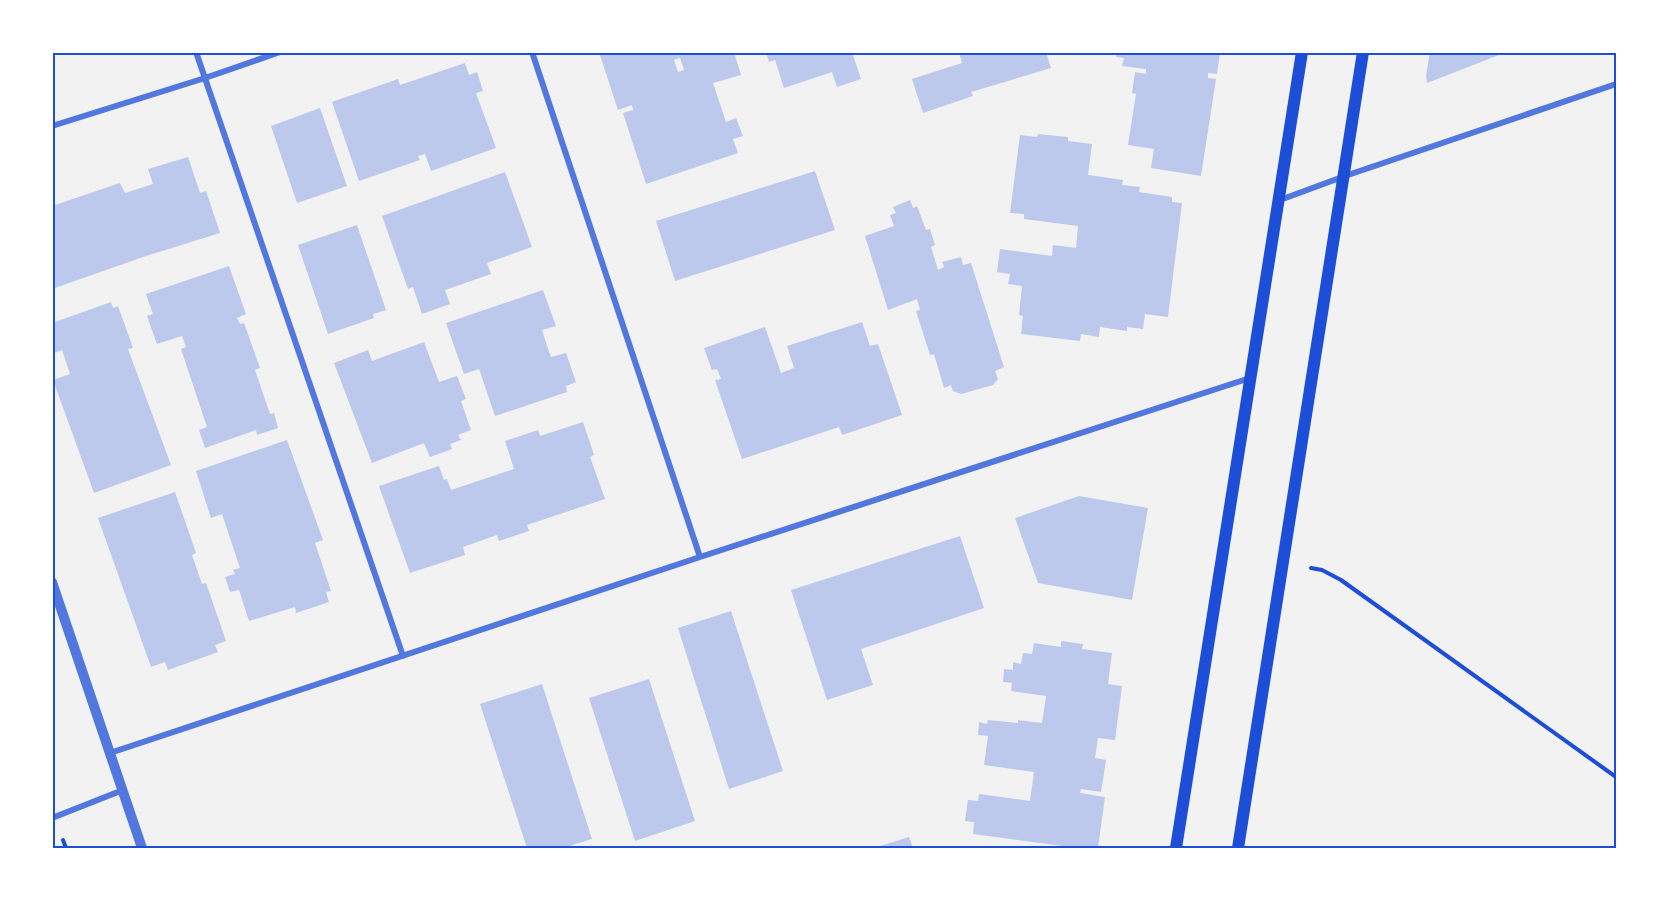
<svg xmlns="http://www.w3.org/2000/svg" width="1669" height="901" font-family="'Alegreya Sans',sans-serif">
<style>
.building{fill:#bdc9ec;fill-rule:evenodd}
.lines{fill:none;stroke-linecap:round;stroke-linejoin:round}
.path{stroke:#1d4ed8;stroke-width:4}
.minor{stroke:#5277de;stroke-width:6}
.tertiary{stroke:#5277de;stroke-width:10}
.secondary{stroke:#1d4ed8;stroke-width:12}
.neatline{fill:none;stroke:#1d4ed8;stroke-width:2}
</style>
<rect width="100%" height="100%" fill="#f2f2f2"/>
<path class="building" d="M 599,52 L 734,52 L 741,75 L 713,83 L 726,122 L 736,118 L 743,136 L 733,139 L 738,153 L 646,184 L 623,113 L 633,110 L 632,105 L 618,110 ZM 680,58 L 684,70 L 678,72 L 674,60 Z
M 766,52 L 852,52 L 861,79 L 837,87 L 832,72 L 784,88 L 775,60 L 769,62 Z
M 959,52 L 1046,52 L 1051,68 L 971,92 L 973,96 L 923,113 L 912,79 L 962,63 Z
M 1117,52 L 1220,52 L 1217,74 L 1208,73 L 1208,78 L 1216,79 L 1201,176 L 1151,168 L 1154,149 L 1128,145 L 1136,94 L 1132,93 L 1135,72 L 1146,74 L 1146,69 L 1122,66 L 1124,58 L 1116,57 Z
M 1430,52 L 1504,52 L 1504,53 L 1427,83 L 1426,76 Z
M 465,63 L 469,75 L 477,72 L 483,91 L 476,93 L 496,148 L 431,171 L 425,154 L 418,156 L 420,160 L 359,181 L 332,102 L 398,79 L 400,85 Z
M 320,108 L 347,186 L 297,203 L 271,126 Z
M 1038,134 L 1068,137 L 1068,141 L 1092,144 L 1088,175 L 1123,180 L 1122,185 L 1140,187 L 1139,192 L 1172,197 L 1172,202 L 1182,203 L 1168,317 L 1145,314 L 1143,329 L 1127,327 L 1127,331 L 1100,327 L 1099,337 L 1081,334 L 1080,341 L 1021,334 L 1023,316 L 1019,315 L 1022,286 L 1008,284 L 1010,274 L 997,272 L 1000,249 L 1052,256 L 1053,245 L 1076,248 L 1078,226 L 1024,219 L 1024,214 L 1010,213 L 1020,135 L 1037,137 Z
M 188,157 L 200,193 L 206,191 L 220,233 L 146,256 L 52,289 L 52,206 L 120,183 L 125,193 L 153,184 L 148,169 Z
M 815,171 L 835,230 L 675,281 L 656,221 Z
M 505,172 L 532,247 L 487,263 L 491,274 L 445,290 L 450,304 L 422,314 L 413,287 L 408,289 L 382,216 Z
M 910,200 L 913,208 L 917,206 L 926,230 L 930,229 L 935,245 L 931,247 L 938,270 L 944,267 L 942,262 L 961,257 L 963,265 L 971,263 L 1004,367 L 995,371 L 998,379 L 993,385 L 961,394 L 953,391 L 951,385 L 944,388 L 934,354 L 930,355 L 916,311 L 920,310 L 917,299 L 888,310 L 865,236 L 894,226 L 890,215 L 896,213 L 893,207 Z
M 357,225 L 386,310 L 373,314 L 374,318 L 328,334 L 298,245 Z
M 229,266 L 246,314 L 237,318 L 240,324 L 244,323 L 260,368 L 255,370 L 270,414 L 274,413 L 278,428 L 257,435 L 256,430 L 205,448 L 199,430 L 207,427 L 181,349 L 186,347 L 182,336 L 157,344 L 147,316 L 153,314 L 146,294 Z
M 543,290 L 556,326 L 542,330 L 547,346 L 551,357 L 566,353 L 576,382 L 566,386 L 567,392 L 495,416 L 479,369 L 464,374 L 446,323 Z
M 111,302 L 113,308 L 118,306 L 133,348 L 128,349 L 171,465 L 94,493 L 53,380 L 70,374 L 62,350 L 52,354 L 52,323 Z
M 862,322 L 870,346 L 878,344 L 902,415 L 842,435 L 839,427 L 742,459 L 715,380 L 721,379 L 717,369 L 712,370 L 704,348 L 765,327 L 781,373 L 794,368 L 787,346 Z
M 424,342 L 439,382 L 457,376 L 466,399 L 461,401 L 471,430 L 458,435 L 461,440 L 450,444 L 452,449 L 430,457 L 424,443 L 372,463 L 334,363 L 368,350 L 372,361 Z
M 583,422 L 594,455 L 590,457 L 605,499 L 527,525 L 529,531 L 499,541 L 497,535 L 463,547 L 465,555 L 410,573 L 379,486 L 439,466 L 444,480 L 447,479 L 451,490 L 514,469 L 505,441 L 538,430 L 540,436 Z
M 287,440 L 323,540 L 315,543 L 331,591 L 326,592 L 329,602 L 296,613 L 295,607 L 249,621 L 239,590 L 230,592 L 225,577 L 235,574 L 233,570 L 240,568 L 222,514 L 211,518 L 196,471 Z
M 175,492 L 196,553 L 192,555 L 202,584 L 206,583 L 226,641 L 215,645 L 218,652 L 168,670 L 165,662 L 151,667 L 98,518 Z
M 1079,496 L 1148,508 L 1132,600 L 1038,583 L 1015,518 Z
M 960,536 L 984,608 L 861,649 L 873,685 L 827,700 L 791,590 Z
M 731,611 L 783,771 L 729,789 L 678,628 Z
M 1061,641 L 1083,644 L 1082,649 L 1112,653 L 1108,684 L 1122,686 L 1115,740 L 1098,738 L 1095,758 L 1106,760 L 1101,792 L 1081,789 L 1080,793 L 1105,797 L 1098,848 L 1077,848 L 973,834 L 974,822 L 965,821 L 968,800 L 978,801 L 979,794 L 1030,801 L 1034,772 L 984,765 L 988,736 L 978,735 L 979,722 L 987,724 L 988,720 L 1018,723 L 1018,720 L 1042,723 L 1046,696 L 1011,691 L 1012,683 L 1003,682 L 1004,669 L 1013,670 L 1013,662 L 1021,664 L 1023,653 L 1032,654 L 1034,643 L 1061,647 Z
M 649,679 L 695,821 L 635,841 L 589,698 Z
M 542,684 L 592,839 L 563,848 L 527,848 L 480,704 Z
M 909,837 L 913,848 L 874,848 Z"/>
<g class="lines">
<path class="path" d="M 1311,568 L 1322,570 L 1341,580 L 1616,777
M 63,840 L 66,848"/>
<path class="minor" d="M 196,52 L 403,656
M 532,52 L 700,557
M 52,126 L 205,78 L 280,52
M 1280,200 L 1345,176 L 1616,84
M 110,753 L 700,557 L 1250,378
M 52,818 L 123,790"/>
<path class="tertiary" d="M 52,582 L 142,848"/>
<path class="secondary" d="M 1176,848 L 1302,52
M 1238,848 L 1363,52"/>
</g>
<rect width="1669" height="901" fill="none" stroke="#ffffff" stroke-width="108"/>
<rect x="54" y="54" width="1561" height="793" class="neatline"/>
</svg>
